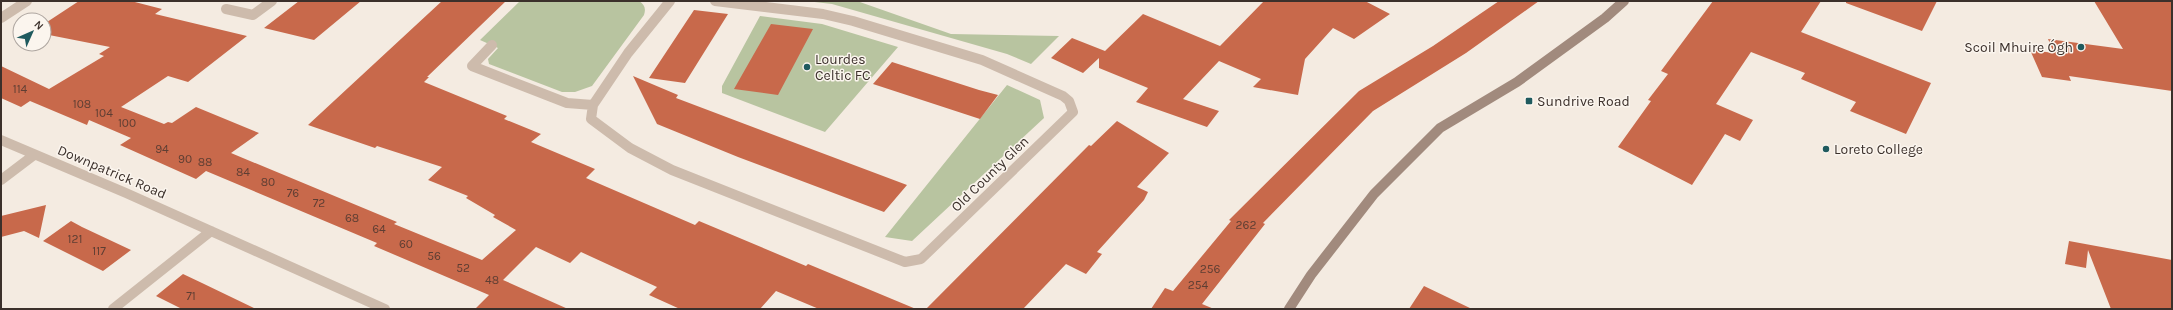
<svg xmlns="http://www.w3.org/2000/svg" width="2173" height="310" font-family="Karla,sans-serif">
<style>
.green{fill:#b8c4a0}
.building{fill:#c8694b}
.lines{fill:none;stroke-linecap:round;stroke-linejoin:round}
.street{stroke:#cdbbac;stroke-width:10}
.secondary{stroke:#a18a7d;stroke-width:10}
.poi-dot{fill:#1f5a5e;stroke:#fbf5ee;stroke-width:1.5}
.labels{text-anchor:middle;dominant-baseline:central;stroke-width:3;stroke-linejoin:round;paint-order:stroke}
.number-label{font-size:12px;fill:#5e3e33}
.poi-label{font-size:14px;fill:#3b302b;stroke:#fbf5ee;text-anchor:start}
.street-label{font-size:14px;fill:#3b302b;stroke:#fbf5ee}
</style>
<rect width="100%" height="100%" fill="#f4ebe1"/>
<path class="green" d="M 520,1 L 639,1 C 645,5 646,9 644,15 L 592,86 L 575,92 L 562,92 L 489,64 L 488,59 L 498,48 L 480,40 Z
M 806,1 L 857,1 L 951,34 L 1059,36 L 1031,64 L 1007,54 L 832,4 Z
M 760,16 L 822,24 L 898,47 L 825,132 L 722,93 L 722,86 Z
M 1007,85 L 1040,100 L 1044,118 L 912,241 L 885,237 Z"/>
<path class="building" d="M 79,1 L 131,1 L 162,9 L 155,14 L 247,36 L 188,82 L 168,76 L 121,107 L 164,124 L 168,122 L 172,123 L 196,107 L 259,133 L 231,153 L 397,222 L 394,224 L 482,260 L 516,230 L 493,217 L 495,215 L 466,198 L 468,196 L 428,180 L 442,167 L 377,146 L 375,148 L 308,125 L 442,1 L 506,1 L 427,77 L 429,77 L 424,82 L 507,116 L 504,119 L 541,134 L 531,142 L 595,169 L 586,178 L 695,225 L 699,221 L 806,266 L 808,264 L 916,309 L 819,309 L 776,291 L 760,309 L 680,309 L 649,295 L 657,287 L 594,258 L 581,252 L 570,263 L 536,247 L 503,280 L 568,309 L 475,309 L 489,295 L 374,246 L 377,243 L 206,171 L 196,179 L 120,145 L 131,138 L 89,120 L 87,125 L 30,101 L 21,107 L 1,98 L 1,66 L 49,89 L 104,56 L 99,54 L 110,47 L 44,34 L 44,24 Z
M 299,1 L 361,1 L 314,40 L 264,28 Z
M 1264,1 L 1365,1 L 1390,14 L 1354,39 L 1333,28 L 1305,59 L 1298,95 L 1253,87 L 1261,79 L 1219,61 L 1183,99 L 1219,111 L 1207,127 L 1136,102 L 1148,88 L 1099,68 L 1099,58 L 1083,73 L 1051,58 L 1072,38 L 1105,51 L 1143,14 L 1220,46 Z
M 1499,1 L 1539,1 L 1466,53 L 1373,111 L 1263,223 L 1265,224 L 1202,304 L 1214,309 L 1151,309 L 1165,288 L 1173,291 L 1231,221 L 1229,220 L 1359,91 L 1433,46 Z
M 1713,1 L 1821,1 L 1801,32 L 1931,83 L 1906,134 L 1850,111 L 1856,102 L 1801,79 L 1805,73 L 1751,52 L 1716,104 L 1753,120 L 1740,141 L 1725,134 L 1692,185 L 1618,147 L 1651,101 L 1648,100 L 1668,74 L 1661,71 Z
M 1846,1 L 1937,1 L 1922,31 L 1846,3 Z
M 2094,1 L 2172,1 L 2172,91 L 2069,76 L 2071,81 L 2042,77 L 2030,50 L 2054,53 L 2048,39 L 2123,49 Z
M 694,10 L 728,14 L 685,83 L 649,78 Z
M 771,24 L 813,29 L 778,95 L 734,89 Z
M 892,62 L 979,90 L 998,95 L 980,119 L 873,84 Z
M 633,76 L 678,95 L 676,98 L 907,185 L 884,212 L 738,157 L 657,124 Z
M 1117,121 L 1169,153 L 1137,187 L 1148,192 L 1144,200 L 1097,252 L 1102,254 L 1086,274 L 1066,264 L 1023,309 L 926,309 L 1089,145 L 1091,146 Z
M 46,205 L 39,238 L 24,231 L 1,237 L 1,216 Z
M 71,221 L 82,227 L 131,250 L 103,271 L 43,241 Z
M 2069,241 L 2172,260 L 2172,309 L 2111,309 L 2088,250 L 2086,268 L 2065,264 Z
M 183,274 L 202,283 L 256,309 L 182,309 L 156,296 Z
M 1424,286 L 1472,309 L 1409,309 Z"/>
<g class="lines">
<path class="street" d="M 670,1 L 628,53 L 593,105 L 591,119 L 630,148 L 672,170 L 905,262 L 921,259 L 1073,112 L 1069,101 L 1063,96 L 982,60 L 853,21 L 823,14 L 715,1
M 226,9 L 253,15 L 272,1
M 1,18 L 27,1
M 492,45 L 472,66 L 567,103 L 593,105
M 1,140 L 126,193 L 385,309
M 1,180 L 34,155
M 113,309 L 211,231"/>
<path class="secondary" d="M 1289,309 L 1311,275 L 1374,194 L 1440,128 L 1517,82 L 1605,18 L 1624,1"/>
</g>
<g class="poi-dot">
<circle cx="2081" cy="47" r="4"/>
<circle cx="807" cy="67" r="4"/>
<rect x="1525" y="97" width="8" height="8" rx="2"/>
<circle cx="1826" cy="149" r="4"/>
</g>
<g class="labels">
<g class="number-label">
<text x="20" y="89">114</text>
<text x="82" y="104">108</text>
<text x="104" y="113">104</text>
<text x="127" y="123">100</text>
<text x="162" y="149">94</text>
<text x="185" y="159">90</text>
<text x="205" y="162">88</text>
<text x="243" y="172">84</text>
<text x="268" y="182">80</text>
<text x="293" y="193">76</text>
<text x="319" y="203">72</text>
<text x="352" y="218">68</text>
<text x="1246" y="225">262</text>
<text x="379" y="229">64</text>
<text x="75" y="239">121</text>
<text x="406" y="244">60</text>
<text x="99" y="251">117</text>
<text x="434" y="256">56</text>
<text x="463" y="268">52</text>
<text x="1210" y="269">256</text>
<text x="492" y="280">48</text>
<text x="1198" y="285">254</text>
<text x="191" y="296">71</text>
</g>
<g class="poi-label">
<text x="2073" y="47" text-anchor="end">Scoil Mhuire Ógh</text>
<text x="815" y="59">Lourdes<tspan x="815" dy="16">Celtic FC</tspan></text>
<text x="1537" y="101">Sundrive Road</text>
<text x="1834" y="149">Loreto College</text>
</g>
<g class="street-label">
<text transform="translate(112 172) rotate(23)">Downpatrick Road</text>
<text transform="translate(990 174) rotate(-44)">Old County Glen</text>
</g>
</g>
<rect width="2173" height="310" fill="none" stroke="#3b302b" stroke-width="4"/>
<g transform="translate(32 32) rotate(45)"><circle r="19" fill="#fbf5ee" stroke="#aea6a0"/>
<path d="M0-3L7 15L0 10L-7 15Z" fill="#1f5a5e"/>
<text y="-6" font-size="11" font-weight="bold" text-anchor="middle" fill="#3b302b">N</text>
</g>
</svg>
